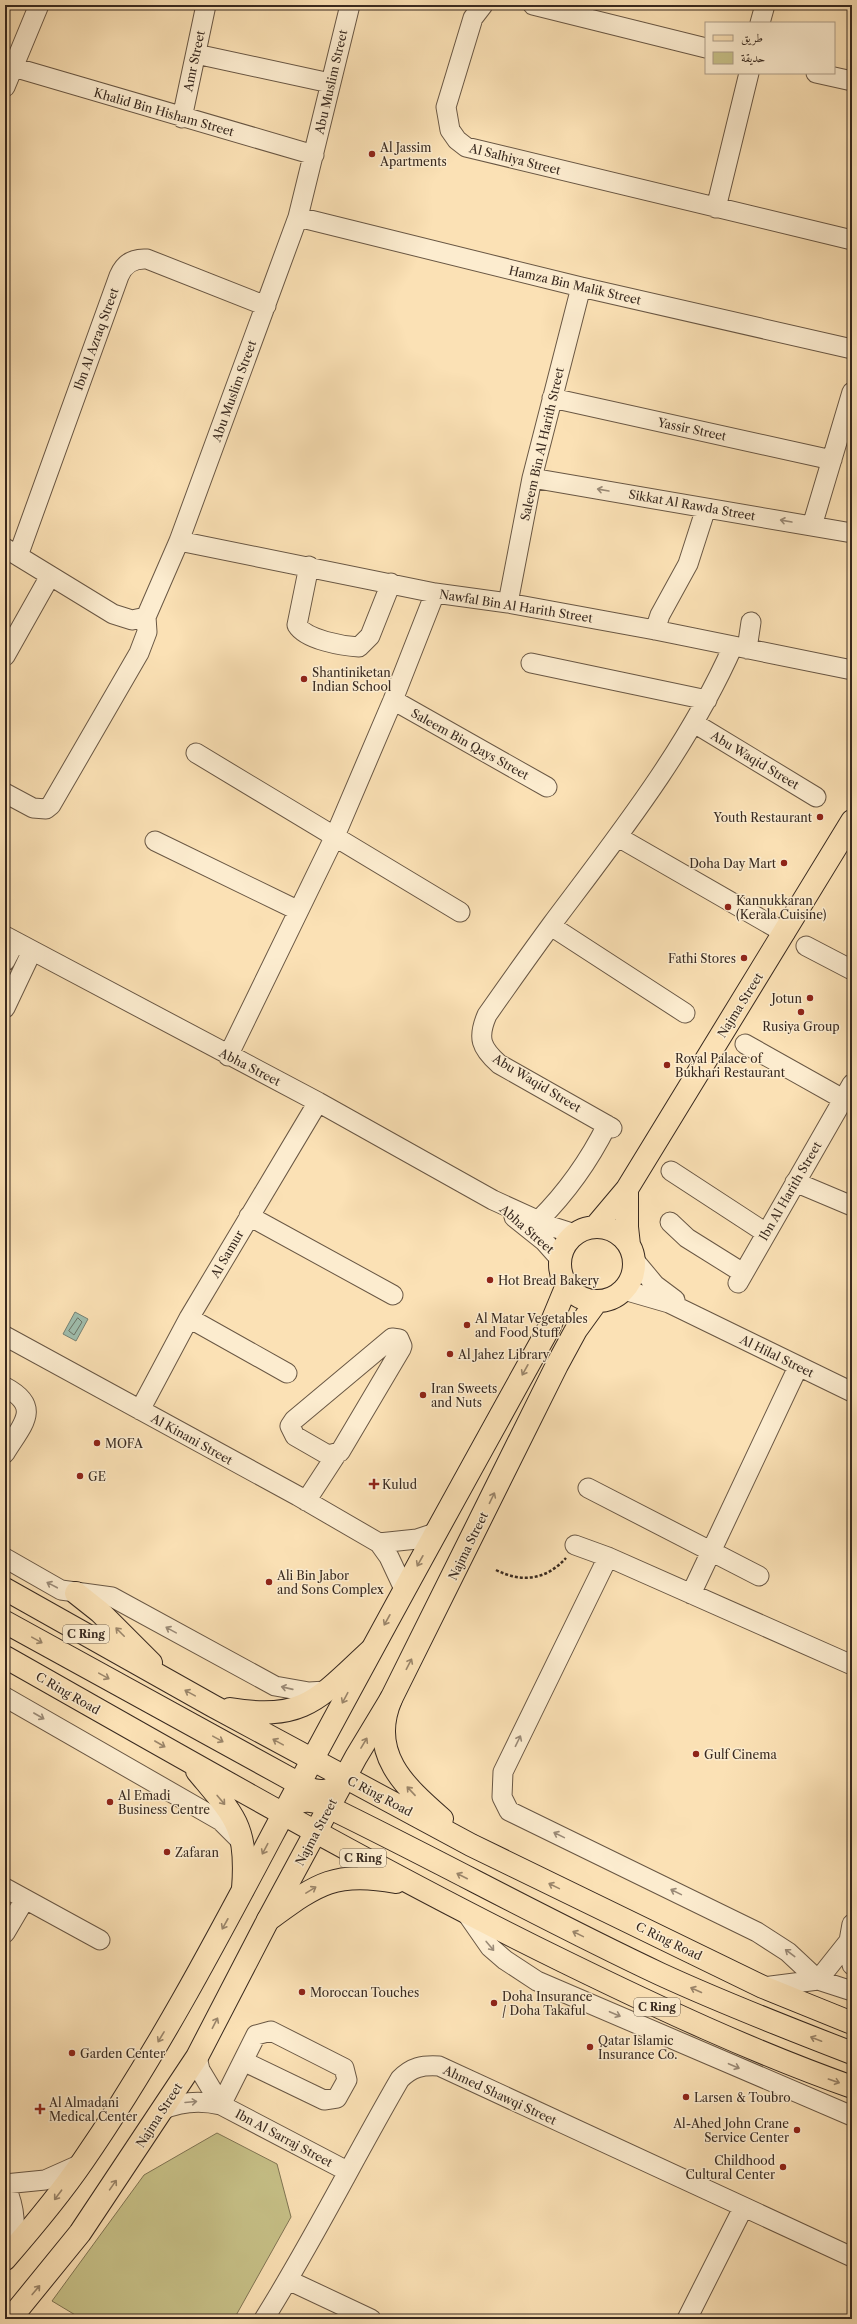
<svg xmlns="http://www.w3.org/2000/svg" width="857" height="2324" font-family="'Libre Caslon Text',Amiri,serif">
<style>
.green{fill:#c7c188;stroke:#807554}
.water{fill:#9fbeae;stroke:#768275}
.lines{fill:none;stroke-linecap:round;stroke-linejoin:round}
.shore{stroke:#6c7466;stroke-width:1}
.minor-casing{stroke:#695744;stroke-width:21}
.major-casing{stroke:#38291f;stroke-width:24}
.highway-casing{stroke:#38291f;stroke-width:24}
.path{stroke:#38291f;stroke-width:2.5;stroke-dasharray:3 2;stroke-linecap:butt}
.minor{stroke:#fceccf;stroke-width:19}
.major{stroke:#fbe1b5;stroke-width:22}
.highway{stroke:#fbe1b5;stroke-width:22}
.oneway{stroke:#9a8a77}
.oneway2{stroke:#9a856a}
.poi-dot{fill:#8f2418;stroke:#fceccf;stroke-width:1.5}
.labels{text-anchor:middle;dominant-baseline:central;stroke-width:3;stroke-linejoin:round;paint-order:stroke}
.shield{fill:#fceccf;stroke:#736454;stroke-width:1}
.shield-label{font-size:11px;font-weight:bold;fill:#38291f}
.street-label{font-size:12px;fill:#38291f;stroke:#fceccf}
.poi-label{font-size:12px;fill:#38291f;stroke:#fceccf;text-anchor:start}
</style>
<rect width="100%" height="100%" fill="#fbe1b5"/>
<filter id="stains"><feTurbulence type="fractalNoise" baseFrequency=".005" numOctaves="4"/><feColorMatrix values="0 0 0 0 .2 0 0 0 0 .09 0 0 0 0 .02 0 0 0 .5 -.17"/></filter>
<radialGradient id="worn" r=".72"><stop offset=".6" stop-color="#630" stop-opacity="0"/><stop offset="1" stop-color="#630" stop-opacity=".3"/></radialGradient>
<path class="green" d="M 217,2133 L 277,2164 L 291,2217 L 234,2319 L 82,2319 L 52,2301 L 144,2175 Z"/>
<path class="water" d="M 75,1312 L 88,1319 L 76,1341 L 63,1334 Z"/>
<g class="lines">
<path class="shore" d="M 78,1318 L 82,1322 L 74,1335 L 69,1331 Z"/>
<g class="minor-casing">
<path id="minor" d="M 483,5 L 473,18 L 446,107 L 450,130 L 457,140 L 466,147 L 852,240
M 533,5 L 706,48
M 760,23 L 765,5
M 196,54 L 330,83
M 13,67 L 314,155
M 816,73 L 852,81
M 5,87 L 39,5
M 182,118 L 206,5
M 716,208 L 749,73
M 298,217 L 581,287 L 852,349
M 552,398 L 832,460
M 532,478 L 852,533
M 812,526 L 852,392
M 179,541 L 435,593 L 508,603 L 655,630 L 852,670
M 5,548 L 113,614 L 132,620 L 146,617 L 179,541 L 298,217 L 350,5
M 18,556 L 119,276 C 124,264 133,258 147,259 L 266,306
M 309,566 L 297,625 C 306,640 343,646 359,647 L 370,636 L 391,583
M 508,603 L 532,478 L 581,287
M 655,630 L 660,615 L 688,564 L 706,508
M 747,649 L 751,622
M 5,656 L 50,576
M 531,663 L 707,700
M 393,700 L 547,787
M 694,723 L 816,797
M 196,753 L 460,912
M 5,793 L 33,808 L 46,809 L 51,805 L 139,653 L 147,632 L 146,617
M 618,837 L 785,933
M 155,841 L 297,910
M 551,926 L 685,1013
M 5,936 L 318,1102 L 493,1200 L 550,1226 L 575,1234
M 806,946 L 852,970
M 5,961 L 15,942
M 5,1008 L 32,951
M 745,1044 L 843,1099
M 228,1056 L 335,836 L 393,700 L 435,593
M 612,1128 L 499,1064 C 481,1048 477,1038 487,1015 C 508,985 530,954 552,924 C 618,836 688,748 733,646
M 671,1171 L 766,1233
M 795,1182 L 852,1206
M 249,1216 L 393,1295
M 514,1217 L 544,1241 L 560,1259
M 539,1220 C 567,1192 589,1161 607,1125
M 670,1222 L 687,1238 L 743,1273
M 635,1261 L 655,1285 L 675,1300
M 738,1283 L 852,1084
M 624,1290 L 669,1303 L 852,1392
M 189,1318 L 287,1373
M 5,1336 L 298,1496 L 379,1543 L 389,1557 L 404,1589
M 392,1338 L 399,1339 L 402,1346 L 401,1349 L 340,1452 L 328,1455 L 295,1436 L 290,1426 L 294,1420 Z
M 5,1387 C 43,1407 22,1425 5,1453
M 140,1410 L 189,1318 L 318,1102
M 588,1488 L 759,1576
M 306,1501 L 336,1455
M 379,1543 L 417,1539 L 435,1533
M 575,1545 L 608,1557 L 852,1665
M 608,1557 L 503,1772 L 502,1797 L 509,1811 L 757,1932 L 788,1952 L 818,1980
M 5,1558 L 61,1590 L 112,1597 L 275,1686 L 309,1692 L 326,1691
M 691,1594 L 798,1367
M 5,1697 L 221,1821 L 240,1840
M 5,1888 L 100,1940
M 467,1914 L 490,1947 L 505,1960 L 537,1981 L 852,2116
M 852,1924 L 849,1941 L 852,1965
M 5,1933 L 25,1899
M 818,1980 L 849,1941
M 763,1987 L 818,1980 L 852,1991
M 197,2057 L 200,2070 L 221,2105
M 221,2105 L 256,2035 L 271,2031 L 344,2068 L 347,2080 L 337,2098 L 324,2100 L 243,2061
M 162,2110 C 182,2101 200,2100 221,2105 L 347,2171
M 5,2184 L 45,2180 L 81,2164
M 5,2185 C 16,2209 17,2229 9,2254
M 288,2280 L 371,2319
M 264,2319 C 313,2241 354,2158 400,2079 C 412,2067 422,2065 439,2066 L 852,2257
M 687,2319 L 743,2208"/>
</g>
<g class="major-casing">
<path id="major" d="M 627,1189 L 627,1227 L 629,1245
M560 1264a37 37 0 1 1 74 0a37 37 0 1 1-74 0Z
M 595,1227 L 627,1189 L 852,821
M 5,2259 C 32,2228 59,2196 83,2161 C 163,2045 228,1918 294,1794 C 378,1637 464,1481 550,1326 L 567,1285
M 10,2319 L 80,2233 L 197,2057 L 268,1920 L 356,1757 L 391,1699 L 557,1365 L 576,1330 L 597,1301"/>
</g>
<g class="highway-casing">
<path id="highway" d="M 5,1589 L 213,1706 L 471,1845 L 763,1987 L 852,2023
M 76,1593 L 100,1612 L 151,1663
M 5,1622 L 305,1787 C 322,1795 334,1791 345,1777
M 5,1657 C 189,1761 373,1868 563,1961 C 657,2007 753,2052 852,2087
M 391,1699 C 368,1753 404,1786 442,1819
M 230,1709 C 304,1722 319,1698 370,1651
M 197,1771 C 235,1817 248,1826 243,1889
M 283,1815 C 294,1801 304,1798 320,1803 C 434,1858 545,1920 660,1974 C 723,2003 787,2028 852,2053
M 268,1920 C 316,1885 334,1870 396,1882"/>
</g>
<path class="path" d="M 496,1570 C 522,1583 546,1580 566,1558"/>
<use href="#minor" class="minor"/>
<use href="#major" class="major"/>
<use href="#highway" class="highway"/>
</g>
<defs><path id="oneway-shaft" d="M-6 0H5M1.5-3L5.5 0L1.5 3" fill="none" stroke-width="1.6" stroke-linecap="round" stroke-linejoin="round"/></defs>
<g class="oneway">
<use href="#oneway-shaft" transform="translate(603 490) rotate(-170)"/>
<use href="#oneway-shaft" transform="translate(786 521) rotate(-170)"/>
<use href="#oneway-shaft" transform="translate(52 1585) rotate(-152)"/>
<use href="#oneway-shaft" transform="translate(171 1630) rotate(-151)"/>
<use href="#oneway-shaft" transform="translate(287 1688) rotate(-167)"/>
<use href="#oneway-shaft" transform="translate(39 1716) rotate(30)"/>
<use href="#oneway-shaft" transform="translate(518 1741) rotate(-64)"/>
<use href="#oneway-shaft" transform="translate(559 1835) rotate(-154)"/>
<use href="#oneway-shaft" transform="translate(676 1892) rotate(-154)"/>
<use href="#oneway-shaft" transform="translate(490 1946) rotate(50)"/>
<use href="#oneway-shaft" transform="translate(790 1953) rotate(-143)"/>
<use href="#oneway-shaft" transform="translate(615 2014) rotate(23)"/>
<use href="#oneway-shaft" transform="translate(734 2066) rotate(23)"/>
<use href="#oneway-shaft" transform="translate(191 2102) rotate(-5)"/>
</g>
<g class="oneway2">
<use href="#oneway-shaft" transform="translate(525 1370) rotate(119)"/>
<use href="#oneway-shaft" transform="translate(492 1498) rotate(-64)"/>
<use href="#oneway-shaft" transform="translate(420 1561) rotate(119)"/>
<use href="#oneway-shaft" transform="translate(387 1620) rotate(119)"/>
<use href="#oneway-shaft" transform="translate(120 1632) rotate(-135)"/>
<use href="#oneway-shaft" transform="translate(37 1640) rotate(29)"/>
<use href="#oneway-shaft" transform="translate(409 1664) rotate(-63)"/>
<use href="#oneway-shaft" transform="translate(104 1676) rotate(29)"/>
<use href="#oneway-shaft" transform="translate(190 1693) rotate(-151)"/>
<use href="#oneway-shaft" transform="translate(345 1698) rotate(118)"/>
<use href="#oneway-shaft" transform="translate(218 1739) rotate(29)"/>
<use href="#oneway-shaft" transform="translate(278 1742) rotate(-151)"/>
<use href="#oneway-shaft" transform="translate(364 1743) rotate(-59)"/>
<use href="#oneway-shaft" transform="translate(160 1744) rotate(30)"/>
<use href="#oneway-shaft" transform="translate(411 1791) rotate(-133)"/>
<use href="#oneway-shaft" transform="translate(221 1800) rotate(50)"/>
<use href="#oneway-shaft" transform="translate(265 1849) rotate(118)"/>
<use href="#oneway-shaft" transform="translate(462 1876) rotate(-153)"/>
<use href="#oneway-shaft" transform="translate(554 1886) rotate(-154)"/>
<use href="#oneway-shaft" transform="translate(311 1890) rotate(-31)"/>
<use href="#oneway-shaft" transform="translate(225 1924) rotate(119)"/>
<use href="#oneway-shaft" transform="translate(578 1934) rotate(-154)"/>
<use href="#oneway-shaft" transform="translate(696 1990) rotate(-156)"/>
<use href="#oneway-shaft" transform="translate(215 2023) rotate(-63)"/>
<use href="#oneway-shaft" transform="translate(161 2037) rotate(121)"/>
<use href="#oneway-shaft" transform="translate(816 2039) rotate(-159)"/>
<use href="#oneway-shaft" transform="translate(834 2081) rotate(19)"/>
<use href="#oneway-shaft" transform="translate(113 2185) rotate(-55)"/>
<use href="#oneway-shaft" transform="translate(58 2195) rotate(127)"/>
<use href="#oneway-shaft" transform="translate(36 2290) rotate(-50)"/>
</g>
<g class="poi-dot">
<circle cx="372" cy="154" r="4"/>
<circle cx="304" cy="679" r="4"/>
<circle cx="820" cy="817" r="4"/>
<circle cx="784" cy="863" r="4"/>
<circle cx="728" cy="907" r="4"/>
<circle cx="744" cy="958" r="4"/>
<circle cx="810" cy="998" r="4"/>
<circle cx="801" cy="1012" r="4"/>
<circle cx="667" cy="1065" r="4"/>
<circle cx="490" cy="1280" r="4"/>
<circle cx="467" cy="1325" r="4"/>
<circle cx="450" cy="1354" r="4"/>
<circle cx="423" cy="1395" r="4"/>
<circle cx="97" cy="1443" r="4"/>
<circle cx="80" cy="1476" r="4"/>
<path d="M372 1478h4v4h4v4h-4v4h-4v-4h-4v-4h4z"/>
<circle cx="269" cy="1582" r="4"/>
<circle cx="696" cy="1754" r="4"/>
<circle cx="110" cy="1802" r="4"/>
<circle cx="167" cy="1852" r="4"/>
<circle cx="302" cy="1992" r="4"/>
<circle cx="494" cy="2003" r="4"/>
<circle cx="590" cy="2047" r="4"/>
<circle cx="72" cy="2053" r="4"/>
<circle cx="686" cy="2097" r="4"/>
<path d="M38 2103h4v4h4v4h-4v4h-4v-4h-4v-4h4z"/>
<circle cx="797" cy="2130" r="4"/>
<circle cx="783" cy="2167" r="4"/>
</g>
<g class="labels">
<g class="shield">
<rect x="63" y="1625" width="46" height="18" rx="3"/>
<rect x="340" y="1849" width="46" height="18" rx="3"/>
<rect x="634" y="1998" width="46" height="18" rx="3"/>
</g>
<g class="shield-label">
<text x="86" y="1634">C Ring</text>
<text x="363" y="1858">C Ring</text>
<text x="657" y="2007">C Ring</text>
</g>
<g class="street-label">
<text transform="translate(194 61) rotate(-78)">Amr Street</text>
<text transform="translate(331 82) rotate(-77)">Abu Muslim Street</text>
<text transform="translate(164 112) rotate(16)">Khalid Bin Hisham Street</text>
<text transform="translate(515 159) rotate(14)">Al Salhiya Street</text>
<text transform="translate(575 285) rotate(13)">Hamza Bin Malik Street</text>
<text transform="translate(96 339) rotate(-70)">Ibn Al Azraq Street</text>
<text transform="translate(234 391) rotate(-70)">Abu Muslim Street</text>
<text transform="translate(692 429) rotate(12)">Yassir Street</text>
<text transform="translate(542 444) rotate(-77)">Saleem Bin Al Harith Street</text>
<text transform="translate(692 505) rotate(10)">Sikkat Al Rawda Street</text>
<text transform="translate(516 606) rotate(9)">Nawfal Bin Al Harith Street</text>
<text transform="translate(470 744) rotate(29)">Saleem Bin Qays Street</text>
<text transform="translate(755 760) rotate(31)">Abu Waqid Street</text>
<text transform="translate(740 1005) rotate(-58)">Najma Street</text>
<text transform="translate(250 1067) rotate(27)">Abha Street</text>
<text transform="translate(537 1083) rotate(31)">Abu Waqid Street</text>
<text transform="translate(790 1191) rotate(-60)">Ibn Al Harith Street</text>
<text transform="translate(527 1229) rotate(41)">Abha Street</text>
<text transform="translate(227 1254) rotate(-60)">Al Samur</text>
<text transform="translate(777 1356) rotate(26)">Al Hilal Street</text>
<text transform="translate(192 1439) rotate(29)">Al Kinani Street</text>
<text transform="translate(468 1546) rotate(-64)">Najma Street</text>
<text transform="translate(68 1693) rotate(30)">C Ring Road</text>
<text transform="translate(380 1796) rotate(28)">C Ring Road</text>
<text transform="translate(316 1832) rotate(-62)">Najma Street</text>
<text transform="translate(669 1941) rotate(26)">C Ring Road</text>
<text transform="translate(500 2095) rotate(25)">Ahmed Shawqi Street</text>
<text transform="translate(159 2115) rotate(-57)">Najma Street</text>
<text transform="translate(284 2138) rotate(28)">Ibn Al Sarraj Street</text>
</g>
<g class="poi-label">
<text x="380" y="147">Al Jassim<tspan x="380" dy="14">Apartments</tspan></text>
<text x="312" y="672">Shantiniketan<tspan x="312" dy="14">Indian School</tspan></text>
<text x="812" y="817" text-anchor="end">Youth Restaurant</text>
<text x="776" y="863" text-anchor="end">Doha Day Mart</text>
<text x="736" y="900">Kannukkaran<tspan x="736" dy="14">(Kerala Cuisine)</tspan></text>
<text x="736" y="958" text-anchor="end">Fathi Stores</text>
<text x="802" y="998" text-anchor="end">Jotun</text>
<text x="801" y="1026" text-anchor="middle">Rusiya Group</text>
<text x="675" y="1058">Royal Palace of<tspan x="675" dy="14">Bukhari Restaurant</tspan></text>
<text x="498" y="1280">Hot Bread Bakery</text>
<text x="475" y="1318">Al Matar Vegetables<tspan x="475" dy="14">and Food Stuff</tspan></text>
<text x="458" y="1354">Al Jahez Library</text>
<text x="431" y="1388">Iran Sweets<tspan x="431" dy="14">and Nuts</tspan></text>
<text x="105" y="1443">MOFA</text>
<text x="88" y="1476">GE</text>
<text x="382" y="1484">Kulud</text>
<text x="277" y="1575">Ali Bin Jabor<tspan x="277" dy="14">and Sons Complex</tspan></text>
<text x="704" y="1754">Gulf Cinema</text>
<text x="118" y="1795">Al Emadi<tspan x="118" dy="14">Business Centre</tspan></text>
<text x="175" y="1852">Zafaran</text>
<text x="310" y="1992">Moroccan Touches</text>
<text x="502" y="1996">Doha Insurance<tspan x="502" dy="14">/ Doha Takaful</tspan></text>
<text x="598" y="2040">Qatar Islamic<tspan x="598" dy="14">Insurance Co.</tspan></text>
<text x="80" y="2053">Garden Center</text>
<text x="694" y="2097">Larsen &amp; Toubro</text>
<text x="49" y="2102">Al Almadani<tspan x="49" dy="14">Medical Center</tspan></text>
<text x="789" y="2123" text-anchor="end">Al-Ahed John Crane<tspan x="789" dy="14">Service Center</tspan></text>
<text x="775" y="2160" text-anchor="end">Childhood<tspan x="775" dy="14">Cultural Center</tspan></text>
</g>
</g>
<rect width="857" height="2324" fill="none" stroke="#fbe1b5" stroke-width="20"/>
<rect x="6" y="6" width="845" height="2312" fill="none" stroke="#38291f" stroke-width="2"/>
<rect x="10" y="10" width="837" height="2304" fill="none" stroke="#38291f"/>
<rect x="705" y="22" width="130" height="52" fill="#fceccf" stroke="#ae9e89"/>
<rect x="713" y="35" width="20" height="6" fill="#fbe1b5" stroke="#ae9e89"/>
<text x="741" y="42" font-size="12" fill="#38291f">طريق</text>
<rect x="713" y="52" width="20" height="12" fill="#c7c188" stroke="#ae9e89"/>
<text x="741" y="62" font-size="12" fill="#38291f">حديقة</text>
<rect width="100%" height="100%" filter="url(#stains)"/>
<rect width="100%" height="100%" fill="url(#worn)"/>
</svg>
